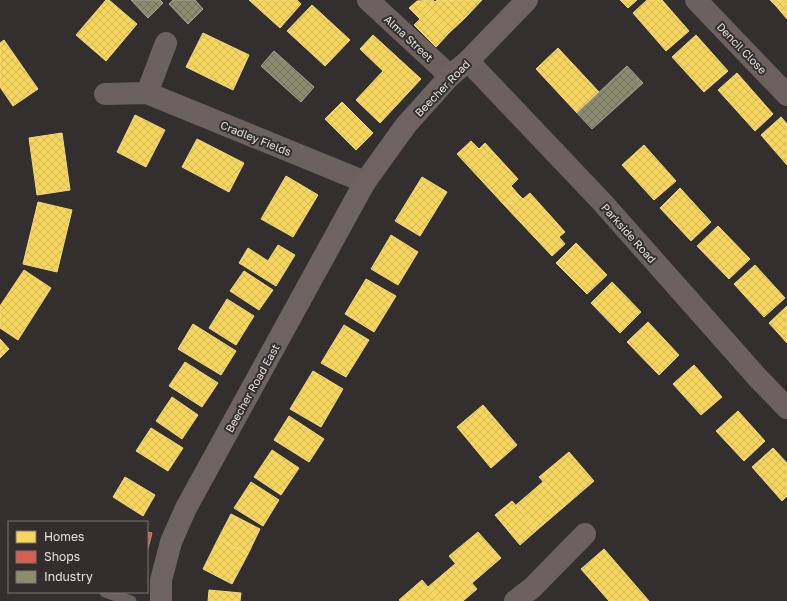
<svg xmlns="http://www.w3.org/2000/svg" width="787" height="601" font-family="'Golos Text',sans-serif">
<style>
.homes{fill:url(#homes-cross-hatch);stroke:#f2d984}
.shops{fill:url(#shops-cross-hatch);stroke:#db877a}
.industry{fill:url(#industry-cross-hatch);stroke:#a7a691}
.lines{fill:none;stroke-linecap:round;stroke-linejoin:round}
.lane{stroke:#6d615f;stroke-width:11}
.street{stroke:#6d615f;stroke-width:22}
.secondary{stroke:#6f6361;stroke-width:22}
.labels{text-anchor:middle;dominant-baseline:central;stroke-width:4;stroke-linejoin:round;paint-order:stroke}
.street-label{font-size:11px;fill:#e7e3e3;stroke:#332e2d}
</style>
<defs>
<pattern id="homes-cross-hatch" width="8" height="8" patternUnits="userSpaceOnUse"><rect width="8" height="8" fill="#f6d55c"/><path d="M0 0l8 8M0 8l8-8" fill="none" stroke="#d3b857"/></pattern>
<pattern id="shops-cross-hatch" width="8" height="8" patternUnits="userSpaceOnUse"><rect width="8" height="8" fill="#d6604d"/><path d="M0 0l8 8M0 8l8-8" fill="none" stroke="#a3564a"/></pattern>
<pattern id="industry-cross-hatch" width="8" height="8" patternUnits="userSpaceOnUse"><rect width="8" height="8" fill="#8c8c6e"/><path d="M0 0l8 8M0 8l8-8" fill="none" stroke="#73735f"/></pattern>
</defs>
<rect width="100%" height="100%" fill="#322f2e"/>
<path class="homes" d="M 106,0 L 109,0 L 137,24 L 106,61 L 76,35 Z
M 249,0 L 297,0 L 301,4 L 280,28 Z
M 433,0 L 435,2 L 437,0 L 445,0 L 464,19 L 449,33 L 417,1 Z
M 445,0 L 482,0 L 464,19 Z
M 620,0 L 637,0 L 628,8 Z
M 647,0 L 662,0 L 689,31 L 666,51 L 633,13 Z
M 770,0 L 782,0 L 776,6 Z
M 782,0 L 787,0 L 787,19 L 776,6 Z
M 417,1 L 449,33 L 436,47 L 414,25 L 420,19 L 409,8 Z
M 312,5 L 350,40 L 325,66 L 287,31 Z
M 203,33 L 249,55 L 233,90 L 186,67 Z
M 373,35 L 421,79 L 380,123 L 356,100 L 383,71 L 360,49 Z
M 696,35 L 728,71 L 704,92 L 672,57 Z
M 4,40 L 38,89 L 13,106 L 0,87 L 0,43 Z
M 558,48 L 599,92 L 577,113 L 536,69 Z
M 737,73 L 773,114 L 755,131 L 718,90 Z
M 342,102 L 373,133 L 356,150 L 325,119 Z
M 135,115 L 165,130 L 146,167 L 117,152 Z
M 781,117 L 787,124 L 787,165 L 761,135 Z
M 62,133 L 70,190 L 37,195 L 29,138 Z
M 197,139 L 244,163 L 229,192 L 182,167 Z
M 471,141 L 479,149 L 485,143 L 518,179 L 511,186 L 518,194 L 505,206 L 457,154 Z
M 644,145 L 676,181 L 654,200 L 622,165 Z
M 286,176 L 318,195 L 293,237 L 261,219 Z
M 422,177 L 447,192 L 420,236 L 395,221 Z
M 680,188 L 711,222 L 691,241 L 660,208 Z
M 530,193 L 565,232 L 559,237 L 565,244 L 552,256 L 505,206 L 518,194 L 523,199 Z
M 38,202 L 72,210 L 57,272 L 23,264 Z
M 718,226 L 750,259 L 729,279 L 697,246 Z
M 391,235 L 418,252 L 398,285 L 371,269 Z
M 576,243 L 607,275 L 587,294 L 556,263 Z
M 278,245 L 295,255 L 276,286 L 239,263 L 248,248 L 268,261 Z
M 755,265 L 785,298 L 764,317 L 734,284 Z
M 24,270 L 51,288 L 18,340 L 0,328 L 0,306 Z
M 244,271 L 273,290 L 259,310 L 230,291 Z
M 366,279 L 396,296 L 374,332 L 345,314 Z
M 612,282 L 641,312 L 620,333 L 591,303 Z
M 227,299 L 254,316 L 236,345 L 209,328 Z
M 787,306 L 787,343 L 769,323 Z
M 648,322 L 679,355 L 659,375 L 627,342 Z
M 193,324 L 236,351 L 221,375 L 178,349 Z
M 344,325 L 369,340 L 346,377 L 321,363 Z
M 0,339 L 9,349 L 0,358 Z
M 185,362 L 218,383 L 202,407 L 169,386 Z
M 694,365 L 722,397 L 701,415 L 673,384 Z
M 313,371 L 343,389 L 321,427 L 290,409 Z
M 172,397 L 198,415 L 182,439 L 156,421 Z
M 483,405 L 517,445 L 491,468 L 457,427 Z
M 738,411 L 765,441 L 744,461 L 716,431 Z
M 289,416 L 324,439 L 309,462 L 274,440 Z
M 151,428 L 183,448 L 168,471 L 136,451 Z
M 773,448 L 787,463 L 787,496 L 782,501 L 752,467 Z
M 272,450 L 299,468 L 281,495 L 254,477 Z
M 569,452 L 594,481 L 565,506 L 539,477 Z
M 125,477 L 155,495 L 143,516 L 113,497 Z
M 544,481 L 565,506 L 537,530 L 516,505 Z
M 251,482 L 279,500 L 263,526 L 234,508 Z
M 512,501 L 537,530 L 520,545 L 495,515 Z
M 231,514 L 260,529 L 248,554 L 218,539 Z
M 478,532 L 501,558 L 472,583 L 449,556 Z
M 218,539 L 248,554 L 232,584 L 203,569 Z
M 604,549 L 649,601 L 609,601 L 581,569 Z
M 455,564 L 477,589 L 463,601 L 440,601 L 428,587 Z
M 422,580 L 440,601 L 401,601 L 399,600 Z
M 209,590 L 241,593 L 240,601 L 208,601 Z"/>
<path class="shops" d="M 147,532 L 152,533 L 147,552 Z"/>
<path class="industry" d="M 131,0 L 160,0 L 163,3 L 148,18 Z
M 173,0 L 195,0 L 203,9 L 188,24 L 169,4 Z
M 274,51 L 314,87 L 301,102 L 261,66 Z
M 627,66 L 643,83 L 592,129 L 577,113 Z"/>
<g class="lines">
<path class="lane" d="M 105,592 L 131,601"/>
<path class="street" d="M 368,0 L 450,76
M 696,0 L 787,95
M 468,61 L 602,202 L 757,377 L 787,408
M 147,93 L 365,182
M 105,94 L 147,93 L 166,43
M 515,601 L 532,588 L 585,534"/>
<path class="secondary" d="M 161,601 L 161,580 L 171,542 L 186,508 L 365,182 L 406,125 L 450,76 L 468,61 L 527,0"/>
</g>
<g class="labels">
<g class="street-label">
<text transform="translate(409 38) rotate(43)">Alma Street</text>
<text transform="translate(742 48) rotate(46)">Dencil Close</text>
<text transform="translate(442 88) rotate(-46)">Beecher Road</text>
<text transform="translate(256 138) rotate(22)">Cradley Fields</text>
<text transform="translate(629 233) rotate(48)">Parkside Road</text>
<text transform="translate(252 388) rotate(-61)">Beecher Road East</text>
</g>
</g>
<rect x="8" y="521" width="140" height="72" fill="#332e2d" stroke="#7b7676"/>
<rect x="16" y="531" width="20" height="12" fill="#f6d55c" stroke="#7b7676"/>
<text x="44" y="541" font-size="12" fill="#e7e3e3">Homes</text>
<rect x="16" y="551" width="20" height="12" fill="#d6604d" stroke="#7b7676"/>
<text x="44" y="561" font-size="12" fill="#e7e3e3">Shops</text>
<rect x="16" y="571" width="20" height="12" fill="#8c8c6e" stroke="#7b7676"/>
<text x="44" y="581" font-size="12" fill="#e7e3e3">Industry</text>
</svg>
